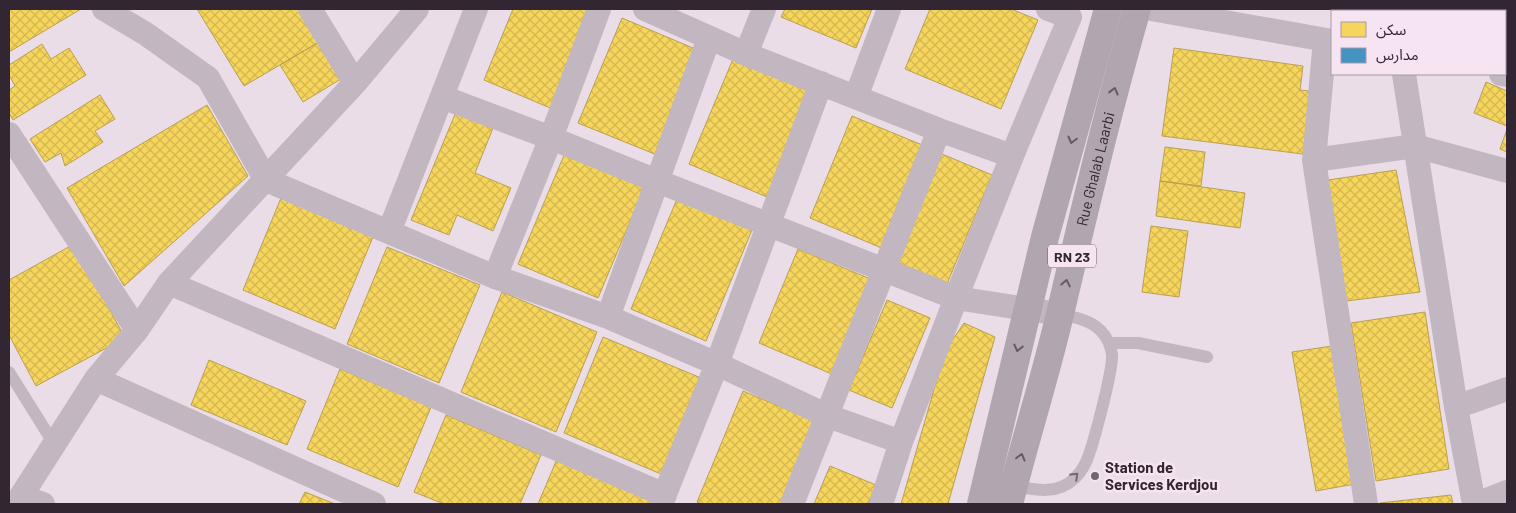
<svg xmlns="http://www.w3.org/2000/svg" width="1516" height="513" font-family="Barlow,'Noto Sans Arabic',sans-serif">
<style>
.homes{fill:url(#homes-cross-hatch);stroke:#bba04f}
.schools{fill:url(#schools-cross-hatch);stroke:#3e7298}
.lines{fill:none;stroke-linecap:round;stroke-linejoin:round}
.lane{stroke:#c2b6c1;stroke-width:12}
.street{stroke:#c2b6c1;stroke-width:24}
.primary{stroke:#b0a6b0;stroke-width:28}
.oneway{stroke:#645964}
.oneway2{stroke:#736772}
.poi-dot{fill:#726671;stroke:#f7e4f3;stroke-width:2}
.labels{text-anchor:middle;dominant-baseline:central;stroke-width:5;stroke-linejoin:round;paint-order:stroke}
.shield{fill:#f7e4f3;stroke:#6d5f6c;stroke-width:1}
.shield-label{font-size:14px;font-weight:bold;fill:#322632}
.street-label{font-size:15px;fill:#322632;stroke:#f7e4f3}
.poi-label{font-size:15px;font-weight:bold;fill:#322632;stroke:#f7e4f3;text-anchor:start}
</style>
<defs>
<pattern id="homes-cross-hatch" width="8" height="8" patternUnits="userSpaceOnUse" patternTransform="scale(1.25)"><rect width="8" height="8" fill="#f6d55c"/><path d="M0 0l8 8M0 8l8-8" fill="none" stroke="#d3b750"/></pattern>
<pattern id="schools-cross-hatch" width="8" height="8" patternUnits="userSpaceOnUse" patternTransform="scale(1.25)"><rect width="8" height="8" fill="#4393c3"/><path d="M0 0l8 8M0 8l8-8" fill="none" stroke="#39789f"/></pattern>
</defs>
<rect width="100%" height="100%" fill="#eadde7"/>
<path class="homes" d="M 9,9 L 81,9 L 9,52 Z
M 197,9 L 299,9 L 319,42 L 244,86 Z
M 513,9 L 597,9 L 555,110 L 484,80 Z
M 785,9 L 872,9 L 856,48 L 781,17 Z
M 930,9 L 1011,9 L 1038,20 L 1001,109 L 905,69 Z
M 622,18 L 700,51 L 657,155 L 578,123 Z
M 319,42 L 341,79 L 303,102 L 280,65 Z
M 42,44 L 51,59 L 69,48 L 86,75 L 13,120 L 9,113 L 9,90 L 15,86 L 9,75 L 9,65 Z
M 1174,48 L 1303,66 L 1300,90 L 1318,92 L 1310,155 L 1162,136 Z
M 733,59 L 811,92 L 767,197 L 689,164 Z
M 1486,82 L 1507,91 L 1507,126 L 1474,113 Z
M 100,95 L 115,119 L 95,131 L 103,142 L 65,166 L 61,153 L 45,162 L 30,139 Z
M 207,105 L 248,176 L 124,286 L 67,188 Z
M 456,112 L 493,128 L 475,173 L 511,188 L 493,231 L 457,215 L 449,235 L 411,220 Z
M 852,116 L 927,147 L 884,249 L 810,218 Z
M 1507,129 L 1507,152 L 1500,149 Z
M 1165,147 L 1205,152 L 1201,186 L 1160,181 Z
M 565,153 L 645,186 L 598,298 L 518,264 Z
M 942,154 L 992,175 L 947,284 L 897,262 Z
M 1396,170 L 1420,292 L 1346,301 L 1328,180 Z
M 1160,181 L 1245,193 L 1240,228 L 1156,216 Z
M 281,198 L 373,237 L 335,329 L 243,290 Z
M 677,199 L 752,230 L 706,341 L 631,309 Z
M 1151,226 L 1188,231 L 1179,297 L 1142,292 Z
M 74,244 L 125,338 L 36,386 L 9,335 L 9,280 Z
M 387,247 L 480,285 L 439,383 L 347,344 Z
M 798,249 L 873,280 L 834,375 L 759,343 Z
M 502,292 L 597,332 L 556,432 L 461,392 Z
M 887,300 L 930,318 L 892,408 L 849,390 Z
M 1425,312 L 1449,469 L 1376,481 L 1351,323 Z
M 964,323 L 995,337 L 948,504 L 901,504 L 945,351 Z
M 603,337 L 701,378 L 661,474 L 564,433 Z
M 1332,346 L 1355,484 L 1316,491 L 1292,352 Z
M 209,360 L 306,401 L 287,445 L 191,405 Z
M 340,369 L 431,407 L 398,487 L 307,449 Z
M 743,391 L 819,423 L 785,504 L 702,504 L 697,502 Z
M 446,415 L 541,455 L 520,504 L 444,504 L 414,492 Z
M 557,459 L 653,499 L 651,504 L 538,504 Z
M 830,466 L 876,485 L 868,504 L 814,504 Z
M 305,492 L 335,504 L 299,504 Z
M 1451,495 L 1453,504 L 1380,504 L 1380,503 Z"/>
<path class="schools" d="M 1446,9 L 1507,9 L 1507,32 L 1505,32 L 1505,11 L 1452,11 L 1452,10 Z"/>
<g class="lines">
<path class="lane" d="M 1109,343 L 1138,343 L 1207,357
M 9,372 L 54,444
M 1014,486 C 1035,490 1058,495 1075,478 C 1078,475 1082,470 1084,466 C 1092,453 1113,369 1112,355 C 1111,347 1107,337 1101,331 C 1091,320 1074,317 1059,314"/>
<path class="street" d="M 104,9 L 146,34 L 208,78 L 266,180 L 495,277 L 608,317 L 717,364 L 828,416 L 901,442
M 310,9 L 355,83
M 1151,9 L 1332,41
M 1394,9 L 1395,11
M 1325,40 L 1314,160 L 1366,504
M 746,54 L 764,9
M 1404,74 L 1456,407 L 1474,504
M 1501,74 L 1507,75
M 442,97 L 551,138 L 657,181 L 956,298 L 1012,156 L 939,130 L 746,54 L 645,9
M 856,97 L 889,9
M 9,134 L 137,330
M 1012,156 L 1070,17 L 1048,9
M 1314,160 L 1415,146 L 1507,171
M 389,232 L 476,9
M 495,277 L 551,138 L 599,9
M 169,283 L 665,495
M 608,317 L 709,38
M 96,379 L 374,504
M 1456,407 L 1507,389
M 21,496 L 43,504
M 16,504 L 96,379 L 137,330 L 169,283 L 355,83 L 417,9
M 661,504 L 717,364 L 821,83
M 792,504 L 939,130
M 881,504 L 901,442 L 956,298 L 1059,314
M 1477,504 L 1507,492"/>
<g class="primary">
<path d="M 981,504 L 1045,237 L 1108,9"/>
<path id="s1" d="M 1009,504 C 1025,440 1045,378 1060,314 C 1084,212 1108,110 1137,9"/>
</g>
</g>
<defs><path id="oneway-chevron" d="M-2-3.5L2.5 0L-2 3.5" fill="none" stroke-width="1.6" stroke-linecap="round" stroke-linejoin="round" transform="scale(1.25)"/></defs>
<g class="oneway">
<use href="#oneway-chevron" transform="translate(1114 91) rotate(-76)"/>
<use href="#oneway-chevron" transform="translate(1072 140) rotate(105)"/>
<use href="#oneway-chevron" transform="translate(1066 283) rotate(-78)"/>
<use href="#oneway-chevron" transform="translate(1018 348) rotate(103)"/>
<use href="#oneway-chevron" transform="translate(1021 457) rotate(-75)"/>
</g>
<use class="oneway2" href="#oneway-chevron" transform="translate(1075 476) rotate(-44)"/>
<circle class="poi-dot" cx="1095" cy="476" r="5"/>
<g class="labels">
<rect class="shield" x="1048" y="244.5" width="48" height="23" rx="4"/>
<g class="shield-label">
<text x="1072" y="256">RN 23</text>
</g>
<g class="street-label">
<text stroke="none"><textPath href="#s1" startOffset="346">Rue Ghalab Laarbi</textPath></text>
</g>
<g class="poi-label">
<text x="1105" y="467">Station de<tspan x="1105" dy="17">Services Kerdjou</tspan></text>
</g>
</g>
<rect width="1516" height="513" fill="none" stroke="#322632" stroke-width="20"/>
<rect x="1331" y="10" width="175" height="65" fill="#f7e4f3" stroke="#a898a6"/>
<rect x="1341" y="22" width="25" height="15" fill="#f6d55c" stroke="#a898a6"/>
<text x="1376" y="35" font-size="15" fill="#322632">سكن</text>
<rect x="1341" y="48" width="25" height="15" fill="#4393c3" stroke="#a898a6"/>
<text x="1376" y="60" font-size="15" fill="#322632">مدارس</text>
</svg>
